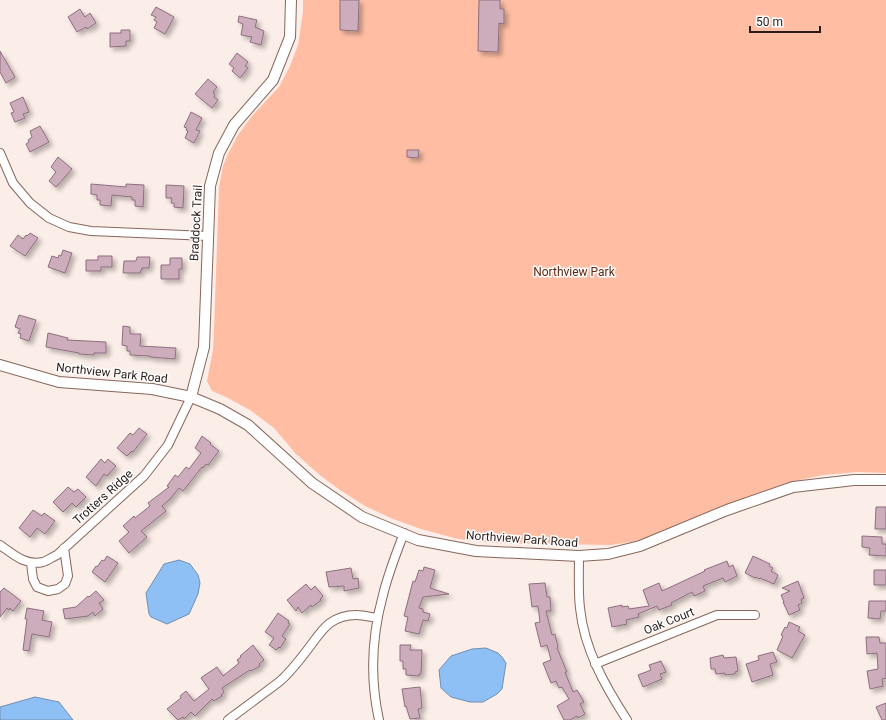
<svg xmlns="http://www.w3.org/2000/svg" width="886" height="720" font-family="Roboto,sans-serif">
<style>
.park{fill:#ffbea4}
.water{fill:#8fc0f5;stroke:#708fb3}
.building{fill:#cdacbc;stroke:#8d6f7e;filter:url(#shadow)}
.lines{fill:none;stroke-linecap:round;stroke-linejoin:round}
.minor-casing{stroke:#86675b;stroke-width:10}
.tertiary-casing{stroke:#86675b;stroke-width:12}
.minor{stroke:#fff;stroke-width:8}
.tertiary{stroke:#fff;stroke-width:10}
.labels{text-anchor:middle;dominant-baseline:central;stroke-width:3;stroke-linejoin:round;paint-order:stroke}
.street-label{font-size:12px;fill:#291c18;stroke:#fefefe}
.park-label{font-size:12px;fill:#5e2810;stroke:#fefefe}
</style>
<defs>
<filter id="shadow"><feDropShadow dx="3.5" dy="3.5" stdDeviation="2" flood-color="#0004"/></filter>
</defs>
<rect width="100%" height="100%" fill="#fbede7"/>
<path class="park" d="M 303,0 L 886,0 L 886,473 L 857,472 L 823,475 L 786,483 L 651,537 L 631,542 L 611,545 L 494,543 L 458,539 L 421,529 L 393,519 L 365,506 L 340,490 L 321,476 L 296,454 L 274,428 L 250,410 L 226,397 L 212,391 L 207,381 L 213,350 L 214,330 L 219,187 L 223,166 L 228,154 L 238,135 L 252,116 L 279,87 L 290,66 L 298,45 L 303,12 Z"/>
<path class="water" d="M 179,560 L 190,564 L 198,575 L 200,583 L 198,594 L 189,614 L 167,624 L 151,617 L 149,614 L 146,593 L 164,564 Z
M 486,648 L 498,653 L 502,657 L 506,663 L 502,689 L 497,694 L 483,702 L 470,702 L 451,697 L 441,688 L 439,670 L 451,656 L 472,649 Z
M 35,697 L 59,702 L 73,720 L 0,720 L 0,707 Z"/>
<path class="building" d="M 340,0 L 359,0 L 358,31 L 340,30 Z
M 479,0 L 500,0 L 500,9 L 504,9 L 504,24 L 499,23 L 498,52 L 478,51 Z
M 156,7 L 174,17 L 165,34 L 154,28 L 157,22 L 154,20 L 156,17 L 151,15 Z
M 80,9 L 85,17 L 90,13 L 96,23 L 87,29 L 86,27 L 77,32 L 68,17 Z
M 239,16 L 257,20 L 255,27 L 264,31 L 261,45 L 250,42 L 252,37 L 241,35 L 243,24 L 238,22 Z
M 121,30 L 130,30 L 130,41 L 126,41 L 126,46 L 110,47 L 110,33 L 121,33 Z
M 0,51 L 15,77 L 6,83 L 0,72 Z
M 237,53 L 248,62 L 245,66 L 248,68 L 240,78 L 232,71 L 234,68 L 229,64 Z
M 208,79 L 217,87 L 213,92 L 215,95 L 214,97 L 218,100 L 212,108 L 195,94 Z
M 23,97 L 29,112 L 23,114 L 25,118 L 15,122 L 11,113 L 14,112 L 10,103 Z
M 191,112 L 202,118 L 196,130 L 200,131 L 194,143 L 185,138 L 188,131 L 186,130 L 187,128 L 184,127 Z
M 40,126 L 49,142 L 30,152 L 26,144 L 29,142 L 28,140 L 32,137 L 30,131 Z
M 407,150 L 419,150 L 418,158 L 407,157 Z
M 58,157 L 72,169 L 56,187 L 49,181 L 56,172 L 51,167 Z
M 91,184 L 126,187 L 126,184 L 144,185 L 143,207 L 135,206 L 135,200 L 132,200 L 132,197 L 112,195 L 111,206 L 100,205 L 100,200 L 97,200 L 97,195 L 91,194 Z
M 166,185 L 184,186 L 183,208 L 174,207 L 174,203 L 171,203 L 172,198 L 166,198 Z
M 30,233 L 38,238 L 25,256 L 10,246 L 18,235 L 23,239 L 26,235 L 27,236 Z
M 63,250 L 72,253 L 65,273 L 48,267 L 52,256 L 58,258 L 59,255 L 61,256 Z
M 98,256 L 112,256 L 112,267 L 101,267 L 101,271 L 86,271 L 86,260 L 98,260 Z
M 137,257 L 150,257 L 149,268 L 142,268 L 142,270 L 141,270 L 140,273 L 123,273 L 124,261 L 136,261 Z
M 170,258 L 182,258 L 182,269 L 179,269 L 179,279 L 161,279 L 161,265 L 170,265 Z
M 19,315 L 36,320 L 29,341 L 20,338 L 21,334 L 18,333 L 20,329 L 15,327 Z
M 123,326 L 130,327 L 130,334 L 141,334 L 140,346 L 176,348 L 175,359 L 150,357 L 150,356 L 130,355 L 130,351 L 127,351 L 127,346 L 122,345 Z
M 48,333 L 68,338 L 67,340 L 106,342 L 106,353 L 94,353 L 94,355 L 79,354 L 79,353 L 46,347 Z
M 139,428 L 147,434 L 133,452 L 132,451 L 127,456 L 117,448 L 130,433 L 133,435 Z
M 202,436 L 211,443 L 210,444 L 219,451 L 208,465 L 206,464 L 203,468 L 202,467 L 183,491 L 179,488 L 170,499 L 162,506 L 166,511 L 141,531 L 147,537 L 129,553 L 119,541 L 129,532 L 123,526 L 134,516 L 135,518 L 150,506 L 148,503 L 169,487 L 167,486 L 175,475 L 178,477 L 186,467 L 189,469 L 201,453 L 195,448 Z
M 101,459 L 105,463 L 108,459 L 116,466 L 107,476 L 104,474 L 96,486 L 86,477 Z
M 68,487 L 74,492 L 78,489 L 86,497 L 76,507 L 72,503 L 63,512 L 53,502 Z
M 876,507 L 886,507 L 886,529 L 875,529 Z
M 33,510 L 42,516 L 44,513 L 55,521 L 45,534 L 37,528 L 30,537 L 19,528 Z
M 862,536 L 882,537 L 882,544 L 886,544 L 886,556 L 869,555 L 870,548 L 862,547 Z
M 107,556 L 118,563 L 105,582 L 92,572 L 96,566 L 97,567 L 102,560 L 104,561 Z
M 753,556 L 770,564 L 769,566 L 773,568 L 771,571 L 778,575 L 774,584 L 760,578 L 759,579 L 756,577 L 755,578 L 745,573 Z
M 727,561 L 729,567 L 733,565 L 737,576 L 725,582 L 723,578 L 703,586 L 705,591 L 694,596 L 692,592 L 671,603 L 672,605 L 659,610 L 657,606 L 638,614 L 639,617 L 626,620 L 627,624 L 612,627 L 608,608 L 622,605 L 622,607 L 628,606 L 629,609 L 649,606 L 643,590 L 659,583 L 662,591 L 705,571 L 704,570 Z
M 424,567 L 435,570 L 430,588 L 449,594 L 423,597 L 419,608 L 423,609 L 423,612 L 430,614 L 428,621 L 423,620 L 419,634 L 405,631 L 408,617 L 404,616 L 413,581 L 415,582 L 419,570 L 423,571 Z
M 351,568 L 353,579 L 358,578 L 359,588 L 344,591 L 344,586 L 329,587 L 326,572 Z
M 874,570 L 886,570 L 886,585 L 874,585 Z
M 798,581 L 804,598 L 801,599 L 802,603 L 798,605 L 800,610 L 789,615 L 783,602 L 784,602 L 781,595 L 790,591 L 782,588 Z
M 545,583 L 547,597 L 550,597 L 551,611 L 546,611 L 552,635 L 555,634 L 558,647 L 557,648 L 567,672 L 565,672 L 573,692 L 577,690 L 584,702 L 580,704 L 585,714 L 578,718 L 577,716 L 570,720 L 564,720 L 557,706 L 569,699 L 562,687 L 559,688 L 556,681 L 551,683 L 543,663 L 551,660 L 547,645 L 541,647 L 535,623 L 540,622 L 538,606 L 532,607 L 529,584 Z
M 306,584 L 311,590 L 315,586 L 323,596 L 320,599 L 321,600 L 312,607 L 311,605 L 302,613 L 298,607 L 296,611 L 287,600 Z
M 4,588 L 21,601 L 13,611 L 10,608 L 9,610 L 7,608 L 0,617 L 0,592 Z
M 96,591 L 104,600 L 99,603 L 103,609 L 95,616 L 93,612 L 88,616 L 65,619 L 63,609 L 76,607 L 88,596 L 89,597 Z
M 869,601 L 886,601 L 886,611 L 881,611 L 880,619 L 868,618 Z
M 27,608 L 44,611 L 42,620 L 52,622 L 49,637 L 32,634 L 29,651 L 23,650 L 27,619 L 25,619 Z
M 278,613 L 289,621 L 288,623 L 290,624 L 282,636 L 286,639 L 280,648 L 279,647 L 276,650 L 269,645 L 274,638 L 265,632 Z
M 789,622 L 800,627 L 798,631 L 805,635 L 792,658 L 777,650 L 783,636 L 781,635 L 785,627 L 787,628 Z
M 866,637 L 879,637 L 880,643 L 886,643 L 886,678 L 882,679 L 883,686 L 870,689 L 867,671 L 878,669 L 877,653 L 867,654 Z
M 253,645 L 264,660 L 259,664 L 260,666 L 251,671 L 250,670 L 222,688 L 224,692 L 221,695 L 222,696 L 214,701 L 212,699 L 195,716 L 191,712 L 184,719 L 183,717 L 178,720 L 167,709 L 181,698 L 180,696 L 186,691 L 194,701 L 209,689 L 201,678 L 202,677 L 217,667 L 223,676 L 239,663 L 237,660 L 241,657 L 240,656 Z
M 400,645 L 411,645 L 410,650 L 422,650 L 421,674 L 419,674 L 419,676 L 406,675 L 406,669 L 403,669 L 403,661 L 400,661 Z
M 773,652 L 777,662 L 770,664 L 773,675 L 752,682 L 746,664 L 759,660 L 758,656 Z
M 723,655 L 724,658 L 736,657 L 738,671 L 735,672 L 735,674 L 725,675 L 725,673 L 716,674 L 715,669 L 711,669 L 710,658 Z
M 661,661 L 666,672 L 660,674 L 662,679 L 643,687 L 638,675 L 651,670 L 649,665 Z
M 420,687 L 422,708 L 418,709 L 420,718 L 410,719 L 406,706 L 405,707 L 402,689 Z
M 886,703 L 886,720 L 882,720 L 876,707 Z"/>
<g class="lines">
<g class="minor-casing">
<path id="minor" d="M 0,153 L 13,183 L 30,203 L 49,218 L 69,227 L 91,231 L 208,236
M 0,545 C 13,554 25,566 43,562 C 47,561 52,557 57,555 L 144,476 L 168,445 L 191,397
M 579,556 C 579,573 578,591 580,608 C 584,649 605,686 627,720
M 31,563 L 33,579 L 37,587 L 48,591 L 58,589 L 65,584 L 68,576 L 64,548
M 595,664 L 717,615 L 755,615
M 228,720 L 279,682 C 292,671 301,658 311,645 C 317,637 322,629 330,623 C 337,618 347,615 356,615 C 363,615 371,617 377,618
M 379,720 C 370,679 372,635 383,595 C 388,574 396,554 404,533"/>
</g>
<g class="tertiary-casing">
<path id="tertiary" d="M 0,365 L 59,382 L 152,389 L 191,397 L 220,409 L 248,425 L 312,483 L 362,517 L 418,540 L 476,551 L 579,556 L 608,554 L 640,546 L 727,510 L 793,487 L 854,480 L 886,480
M 191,397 L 204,347 L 210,186 L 219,153 L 234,125 L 273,80 L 290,37 L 291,0"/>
</g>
<use href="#minor" class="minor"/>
<use href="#tertiary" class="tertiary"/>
</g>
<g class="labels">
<g class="street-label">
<text transform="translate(196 223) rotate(-87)">Braddock Trail</text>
<text transform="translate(112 373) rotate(6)">Northview Park Road</text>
<text transform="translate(103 497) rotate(-42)">Trotters Ridge</text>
<text transform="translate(522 539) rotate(4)">Northview Park Road</text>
<text transform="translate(669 621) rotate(-22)">Oak Court</text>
</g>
<g class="park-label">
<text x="574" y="272">Northview Park</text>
</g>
</g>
<path d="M750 26v6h70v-6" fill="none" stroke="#291c18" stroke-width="2"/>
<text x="756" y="26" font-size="12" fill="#291c18" stroke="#fefefe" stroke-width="3" paint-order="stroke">50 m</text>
</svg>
